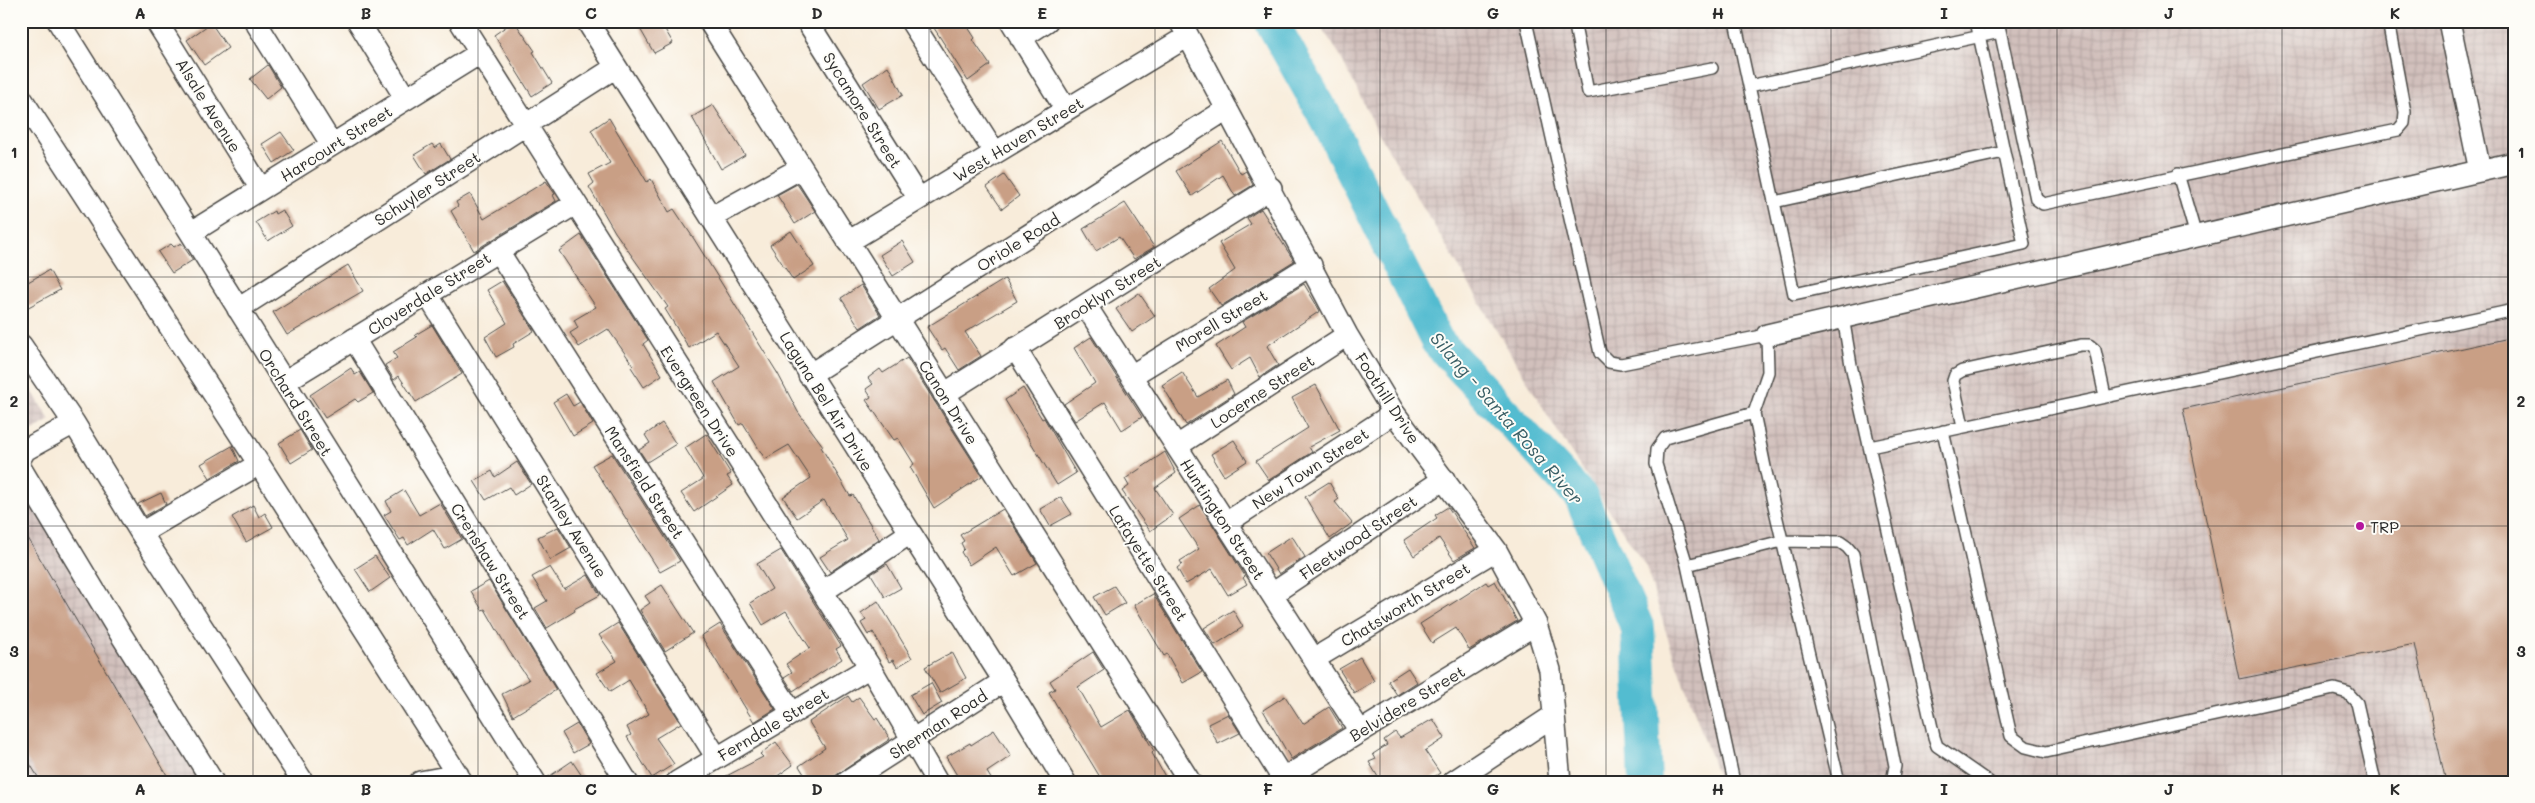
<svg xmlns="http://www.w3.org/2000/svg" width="2535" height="803" font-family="Mali,sans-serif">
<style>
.industrial{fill:url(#industrial-grid)}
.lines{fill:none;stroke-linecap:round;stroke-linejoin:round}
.river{stroke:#53bcd0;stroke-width:34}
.building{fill:#c99f85}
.service-casing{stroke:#4a4845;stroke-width:14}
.minor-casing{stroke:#4a4845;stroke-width:24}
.service{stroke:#fff;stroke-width:11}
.minor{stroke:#fff;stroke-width:21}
.grid{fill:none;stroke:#2b2b2b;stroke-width:1;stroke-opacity:0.55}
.poi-dot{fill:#b5179e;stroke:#fdfcf7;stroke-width:2}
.labels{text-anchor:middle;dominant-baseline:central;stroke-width:4;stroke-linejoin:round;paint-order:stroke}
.street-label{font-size:16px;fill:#2b2b2b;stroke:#fdfcf7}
.poi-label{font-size:16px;fill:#2b2b2b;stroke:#fdfcf7;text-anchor:start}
.water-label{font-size:18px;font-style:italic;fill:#395e65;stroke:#fdfcf7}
.neatline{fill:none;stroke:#2b2b2b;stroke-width:2}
.grid-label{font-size:16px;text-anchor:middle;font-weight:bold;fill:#2b2b2b}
</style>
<defs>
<pattern id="industrial-grid" width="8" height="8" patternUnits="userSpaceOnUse" patternTransform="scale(1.25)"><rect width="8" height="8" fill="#d1c0bc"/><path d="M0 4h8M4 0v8" fill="none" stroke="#b4a5a2"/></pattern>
</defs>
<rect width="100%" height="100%" fill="#fdfcf7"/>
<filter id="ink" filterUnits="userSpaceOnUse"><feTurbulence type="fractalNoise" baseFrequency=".02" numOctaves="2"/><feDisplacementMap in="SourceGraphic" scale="10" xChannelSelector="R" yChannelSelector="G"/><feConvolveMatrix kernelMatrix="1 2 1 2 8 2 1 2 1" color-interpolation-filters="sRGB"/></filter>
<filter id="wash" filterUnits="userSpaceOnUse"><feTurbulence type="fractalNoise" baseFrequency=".0096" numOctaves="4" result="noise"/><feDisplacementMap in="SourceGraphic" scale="20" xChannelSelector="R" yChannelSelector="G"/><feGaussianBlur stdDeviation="1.12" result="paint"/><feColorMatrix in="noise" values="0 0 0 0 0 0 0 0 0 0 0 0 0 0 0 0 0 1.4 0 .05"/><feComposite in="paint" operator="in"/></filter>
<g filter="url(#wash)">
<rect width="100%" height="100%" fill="#f8ecda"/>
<path class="industrial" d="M 1317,21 L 2514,21 L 2514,782 L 1720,782 L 1670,645 L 1646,567 L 1554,426 L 1378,132 L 1338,52 Z
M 21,373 L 50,420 L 21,437 Z
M 21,485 L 207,782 L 21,782 Z"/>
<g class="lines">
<path class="river" d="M 1271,21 L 1327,120 L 1437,341 L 1581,497 L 1638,629 L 1645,782"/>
</g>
<g id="blocks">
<path class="building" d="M 514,21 L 535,51 L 533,52 L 552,83 L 532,96 L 494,35 Z
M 648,21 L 660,21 L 673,43 L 654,53 L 639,27 Z
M 945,21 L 964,21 L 975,38 L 973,40 L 990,65 L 968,81 L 934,28 Z
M 211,23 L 228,48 L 204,65 L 187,40 Z
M 268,65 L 281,87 L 266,99 L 250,79 Z
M 888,66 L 903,95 L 879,109 L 863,83 Z
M 713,105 L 745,155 L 721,169 L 692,117 Z
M 609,118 L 647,182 L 651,179 L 669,212 L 674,209 L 694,239 L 778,374 L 798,412 L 823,446 L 821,447 L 850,496 L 853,495 L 879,539 L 830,572 L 820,557 L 848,540 L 824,500 L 797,518 L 783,497 L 811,478 L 789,445 L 765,459 L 743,423 L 739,425 L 714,382 L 739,366 L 716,331 L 689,348 L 665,309 L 668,307 L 615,232 L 589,187 L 594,183 L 589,174 L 610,163 L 591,130 Z
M 281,132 L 294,150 L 274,163 L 262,144 Z
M 1222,141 L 1241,174 L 1246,171 L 1253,185 L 1235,196 L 1223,175 L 1192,196 L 1176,171 Z
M 432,144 L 435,148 L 441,144 L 450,159 L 426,174 L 414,155 Z
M 1004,175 L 1019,196 L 1002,209 L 987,187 Z
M 546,181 L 555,194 L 553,195 L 556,201 L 474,251 L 451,211 L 458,206 L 456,202 L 470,194 L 484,219 Z
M 797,184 L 815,211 L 795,224 L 777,195 Z
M 1125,203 L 1154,247 L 1134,259 L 1119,237 L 1096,251 L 1083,229 Z
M 1261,209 L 1294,261 L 1221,306 L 1209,289 L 1235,270 L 1219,243 L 1251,224 L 1247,218 Z
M 282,210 L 292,226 L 268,241 L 256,222 L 274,211 L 275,214 Z
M 791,231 L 814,266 L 793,280 L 770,245 Z
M 581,235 L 648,340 L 643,344 L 662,375 L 644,387 L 631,367 L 633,365 L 608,329 L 579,347 L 570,333 L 578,328 L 574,320 L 596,307 L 559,251 Z
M 902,241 L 915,262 L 893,276 L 880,255 Z
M 181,243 L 193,260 L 172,273 L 158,252 L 171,244 L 174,247 Z
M 348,265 L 363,291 L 287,335 L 273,312 Z
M 49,270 L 60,290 L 21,311 L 21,286 Z
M 1005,279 L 1017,301 L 965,332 L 981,356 L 959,370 L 945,348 L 942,350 L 927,327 Z
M 502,281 L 534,331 L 513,344 L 514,347 L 496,357 L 485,337 L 507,323 L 487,290 Z
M 1304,284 L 1320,311 L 1267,346 L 1278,365 L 1260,377 L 1250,358 L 1231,370 L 1216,346 L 1245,327 L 1242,322 Z
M 861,285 L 880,315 L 860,328 L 841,298 Z
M 1139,293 L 1155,316 L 1132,332 L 1116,309 Z
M 432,325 L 462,374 L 416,402 L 399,376 L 394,380 L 385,365 L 397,358 L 393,352 L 417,337 L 415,335 Z
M 1091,337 L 1142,417 L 1122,430 L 1105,402 L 1075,421 L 1064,404 L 1095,383 L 1074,348 Z
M 2514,337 L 2514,782 L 2446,782 L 2415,644 L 2239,679 L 2183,409 Z
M 907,358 L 982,476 L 934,508 L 910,467 L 914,464 L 898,438 L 894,440 L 866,400 L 871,397 L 866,389 L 873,384 L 868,378 L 880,369 L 883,373 Z
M 351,368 L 355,375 L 360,372 L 373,393 L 358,402 L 355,399 L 325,418 L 310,395 Z
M 1182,372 L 1198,397 L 1227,380 L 1234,394 L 1186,425 L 1162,385 Z
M 1316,385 L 1340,430 L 1309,447 L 1312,452 L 1269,480 L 1256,461 L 1308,428 L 1292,398 Z
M 1023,388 L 1042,419 L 1044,418 L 1076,473 L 1057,485 L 1005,400 Z
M 566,394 L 573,406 L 580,402 L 593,424 L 573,436 L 553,402 Z
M 662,423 L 676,444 L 647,462 L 639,450 L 650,443 L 645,435 Z
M 300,430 L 312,450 L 291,463 L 279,443 Z
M 706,434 L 731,474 L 727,476 L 733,485 L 694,512 L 681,493 L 703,479 L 702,476 L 685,448 Z
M 1234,440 L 1247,461 L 1224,476 L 1211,454 Z
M 232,446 L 239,461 L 210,478 L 201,464 Z
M 1165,452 L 1176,473 L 1155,488 L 1173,515 L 1150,531 L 1122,491 L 1129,486 L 1125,479 Z
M 612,454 L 680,561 L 660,572 L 592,465 Z
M 517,462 L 531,484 L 514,495 L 509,487 L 486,500 L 474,481 L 492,471 L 495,477 Z
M 1329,482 L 1339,499 L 1335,502 L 1352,523 L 1330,539 L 1305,497 Z
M 404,490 L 419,515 L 440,503 L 462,539 L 445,549 L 433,529 L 408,545 L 404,538 L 400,540 L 384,515 L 391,511 L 386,501 Z
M 161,493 L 166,504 L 145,516 L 138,504 Z
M 1061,497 L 1072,514 L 1050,526 L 1040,509 Z
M 253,505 L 259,517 L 265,513 L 273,527 L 246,542 L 232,517 Z
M 1200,505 L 1245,576 L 1243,578 L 1247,584 L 1228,595 L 1212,569 L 1186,584 L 1177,568 L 1182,564 L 1180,561 L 1199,549 L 1179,519 Z
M 1448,507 L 1475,548 L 1454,560 L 1439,538 L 1414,556 L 1404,540 L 1437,518 L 1435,515 Z
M 1003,509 L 1037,563 L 1014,576 L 996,547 L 969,565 L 961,552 L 964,549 L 961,543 L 964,541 L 960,535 Z
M 21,526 L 171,782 L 41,782 L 21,749 Z
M 558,527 L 571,548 L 550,560 L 538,537 Z
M 1292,536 L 1305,557 L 1279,574 L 1266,553 Z
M 781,550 L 841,646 L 836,649 L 842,659 L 793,691 L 784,677 L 792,672 L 786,664 L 810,648 L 786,611 L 763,625 L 750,603 L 772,589 L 757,564 Z
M 375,556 L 390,578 L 370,592 L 355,569 Z
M 887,564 L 901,588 L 885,597 L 871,574 Z
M 550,567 L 564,589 L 588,575 L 600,595 L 574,609 L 575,611 L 547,628 L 535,608 L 547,601 L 532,577 Z
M 489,581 L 556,690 L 513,716 L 502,694 L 529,680 L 509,651 L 485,609 L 482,610 L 471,591 Z
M 1495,581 L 1517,621 L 1469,650 L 1456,628 L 1432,643 L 1420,624 L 1486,582 L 1488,585 Z
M 662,585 L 693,633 L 665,651 L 640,610 L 650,603 L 645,596 Z
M 1114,586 L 1125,603 L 1105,615 L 1094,597 Z
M 1153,594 L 1202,672 L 1183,683 L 1167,654 L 1164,656 L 1134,605 Z
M 878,601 L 912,658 L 897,667 L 893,660 L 889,662 L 873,632 L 868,635 L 861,623 L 866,620 L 861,613 Z
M 1233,610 L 1243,627 L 1215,645 L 1204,628 Z
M 618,623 L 681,723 L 656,738 L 674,764 L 652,778 L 627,737 L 631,735 L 627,727 L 649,714 L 629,680 L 610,692 L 597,673 L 617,661 L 599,635 Z
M 720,624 L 775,709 L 754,722 L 701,636 Z
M 952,652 L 966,678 L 940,693 L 925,667 Z
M 1093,652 L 1104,670 L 1078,687 L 1101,727 L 1130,710 L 1154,751 L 1152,753 L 1168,782 L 1103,782 L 1057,706 L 1049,692 L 1055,689 L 1050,681 Z
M 1360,657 L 1374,681 L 1354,693 L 1339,669 Z
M 1408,668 L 1417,682 L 1397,695 L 1388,681 Z
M 931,683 L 942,703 L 922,715 L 910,695 Z
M 848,696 L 852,702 L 859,697 L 875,719 L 877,718 L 890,739 L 826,782 L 809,782 L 799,766 L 825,748 L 809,722 Z
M 1285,696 L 1303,724 L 1329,707 L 1342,728 L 1291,759 L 1263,710 Z
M 1228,714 L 1240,733 L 1218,744 L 1208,724 Z
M 1433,719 L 1445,738 L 1425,751 L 1440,773 L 1426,782 L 1381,782 L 1369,762 L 1376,759 L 1373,754 L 1387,745 L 1384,740 L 1395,732 L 1400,738 Z
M 577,724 L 589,744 L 573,753 L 562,733 Z
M 994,730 L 1011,756 L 987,772 L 993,782 L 961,782 L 946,757 L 970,743 L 971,745 Z
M 776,742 L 793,765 L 769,782 L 715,782 L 763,757 L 760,754 Z
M 572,761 L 586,782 L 547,782 L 547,778 Z"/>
</g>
</g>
<g filter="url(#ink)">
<use href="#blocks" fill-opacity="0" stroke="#4a4845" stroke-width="1"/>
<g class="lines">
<g class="service-casing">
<path id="service" d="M 1526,21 L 1600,353 L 1609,362 L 1621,364 L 1767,335 L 1768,372 L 1754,413 L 1766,472 L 1839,782
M 1574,21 L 1588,92 L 1712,68
M 1735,21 L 1794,294 L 2024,244 L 1976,21
M 1998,21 L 2036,199 L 2043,204 L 2398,130 L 2404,123 L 2405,112 L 2388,21
M 1749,86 L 2000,32
M 2178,174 L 2196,236
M 1774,202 L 2004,152
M 1843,317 L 1851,365 L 1934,737 L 1937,746 L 1989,782
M 1963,426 L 1953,381 L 1955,375 L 1962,371 L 2081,345 L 2089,345 L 2095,350 L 2105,396
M 1943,431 L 2011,736 L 2026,747 L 2046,752 L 2334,689 L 2348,693 L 2357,703 L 2375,782
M 1870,447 L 2514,310
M 1687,565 L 1782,541 L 1840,542 L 1847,547 L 1853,554 L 1895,766 L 1892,782
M 1734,782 L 1687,565 L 1656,464 L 1657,449 L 1665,438 L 1754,413"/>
</g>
<g class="minor-casing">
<path id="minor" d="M 58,21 L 535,782
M 156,21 L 261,189
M 255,21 L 332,145
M 358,21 L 406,99
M 460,21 L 870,667 L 937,782
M 587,21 L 1004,681 L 1065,782
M 709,21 L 1190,782
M 807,21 L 919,199
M 911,21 L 995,153
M 1011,21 L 1066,110
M 1180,21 L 1347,335 L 1394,413 L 1496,550 L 1536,624 L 1550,670 L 1560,782
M 2449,21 L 2480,171
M 1021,38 L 1047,21
M 21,98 L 259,464 L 462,782
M 712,217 L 801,168
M 192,232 L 480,53
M 848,242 L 1188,36
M 498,251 L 792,713
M 427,294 L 717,758
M 1086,306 L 1360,731
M 238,309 L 616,67
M 1767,335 L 2514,163
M 354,339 L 627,782
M 21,345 L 74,423 L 141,533 L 303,782
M 1015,348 L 1283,779
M 809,375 L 1227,109
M 1131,376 L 1311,265
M 284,382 L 575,204
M 944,394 L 1271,188
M 1177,446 L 1347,335
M 21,457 L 25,450 L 74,423
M 21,469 L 115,625 L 213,782
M 1226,523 L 1394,413
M 141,533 L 259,464
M 822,592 L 910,533
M 1272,594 L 1444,479
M 1314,659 L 1496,550
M 420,782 L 458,775
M 677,782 L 870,667
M 847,782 L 1004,681
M 1278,782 L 1536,624
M 1453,782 L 1553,716"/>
</g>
<use href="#service" class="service"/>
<use href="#minor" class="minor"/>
</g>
</g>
<path class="grid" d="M 253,21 L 253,782M 478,21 L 478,782M 704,21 L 704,782M 929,21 L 929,782M 1155,21 L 1155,782M 1380,21 L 1380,782M 1606,21 L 1606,782M 1831,21 L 1831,782M 2057,21 L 2057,782M 2282,21 L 2282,782M 21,277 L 2514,277M 21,526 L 2514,526"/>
<circle class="poi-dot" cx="2360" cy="526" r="5"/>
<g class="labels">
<g class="street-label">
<text transform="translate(209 105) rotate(58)">Alsale Avenue</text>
<text transform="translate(863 110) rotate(58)">Sycamore Street</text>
<text transform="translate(1018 139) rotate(-31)">West Haven Street</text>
<text transform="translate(336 143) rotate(-32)">Harcourt Street</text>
<text transform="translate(427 188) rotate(-33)">Schuyler Street</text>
<text transform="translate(1018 242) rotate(-32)">Oriole Road</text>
<text transform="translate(1107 292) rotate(-32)">Brooklyn Street</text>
<text transform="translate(429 293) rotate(-32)">Cloverdale Street</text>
<text transform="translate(1221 320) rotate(-31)">Morell Street</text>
<text transform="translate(1262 391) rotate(-33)">Locerne Street</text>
<text transform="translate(1388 398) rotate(57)">Foothill Drive</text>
<text transform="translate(700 401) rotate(57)">Evergreen Drive</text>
<text transform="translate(827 401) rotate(58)">Laguna Bel Air Drive</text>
<text transform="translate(296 402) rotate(58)">Orchard Street</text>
<text transform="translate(949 402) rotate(58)">Canon Drive</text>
<text transform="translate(1310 468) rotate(-33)">New Town Street</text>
<text transform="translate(645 482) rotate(57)">Mansfield Street</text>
<text transform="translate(1223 519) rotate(57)">Huntington Street</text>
<text transform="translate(572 526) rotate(58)">Stanley Avenue</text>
<text transform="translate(1358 537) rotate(-34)">Fleetwood Street</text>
<text transform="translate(491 561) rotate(58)">Crenshaw Street</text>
<text transform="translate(1149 563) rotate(58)">Lafayette Street</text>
<text transform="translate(1405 604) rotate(-31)">Chatsworth Street</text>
<text transform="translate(1407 703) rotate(-31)">Belvidere Street</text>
<text transform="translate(773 724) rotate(-31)">Ferndale Street</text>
<text transform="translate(938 724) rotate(-33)">Sherman Road</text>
</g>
<g class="poi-label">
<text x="2370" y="526">TRP</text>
</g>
<g class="water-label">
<text transform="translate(1507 418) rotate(49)">Silang - Santa Rosa River</text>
</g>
</g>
<rect width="2535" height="803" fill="none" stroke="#fdfcf7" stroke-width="55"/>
<rect x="28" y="28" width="2480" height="748" class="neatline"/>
<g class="grid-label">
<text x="140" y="19">A</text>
<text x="366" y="19">B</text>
<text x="591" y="19">C</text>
<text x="817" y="19">D</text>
<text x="1042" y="19">E</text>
<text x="1268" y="19">F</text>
<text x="1493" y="19">G</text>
<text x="1718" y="19">H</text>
<text x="1944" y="19">I</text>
<text x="2169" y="19">J</text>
<text x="2395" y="19">K</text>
<text x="14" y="158">1</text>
<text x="2521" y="158">1</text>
<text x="14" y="407">2</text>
<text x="2521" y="407">2</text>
<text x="14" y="657">3</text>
<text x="2521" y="657">3</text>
<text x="140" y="795">A</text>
<text x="366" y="795">B</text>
<text x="591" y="795">C</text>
<text x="817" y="795">D</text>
<text x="1042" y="795">E</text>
<text x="1268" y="795">F</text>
<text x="1493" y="795">G</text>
<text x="1718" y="795">H</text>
<text x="1944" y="795">I</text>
<text x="2169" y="795">J</text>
<text x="2395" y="795">K</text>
</g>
</svg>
